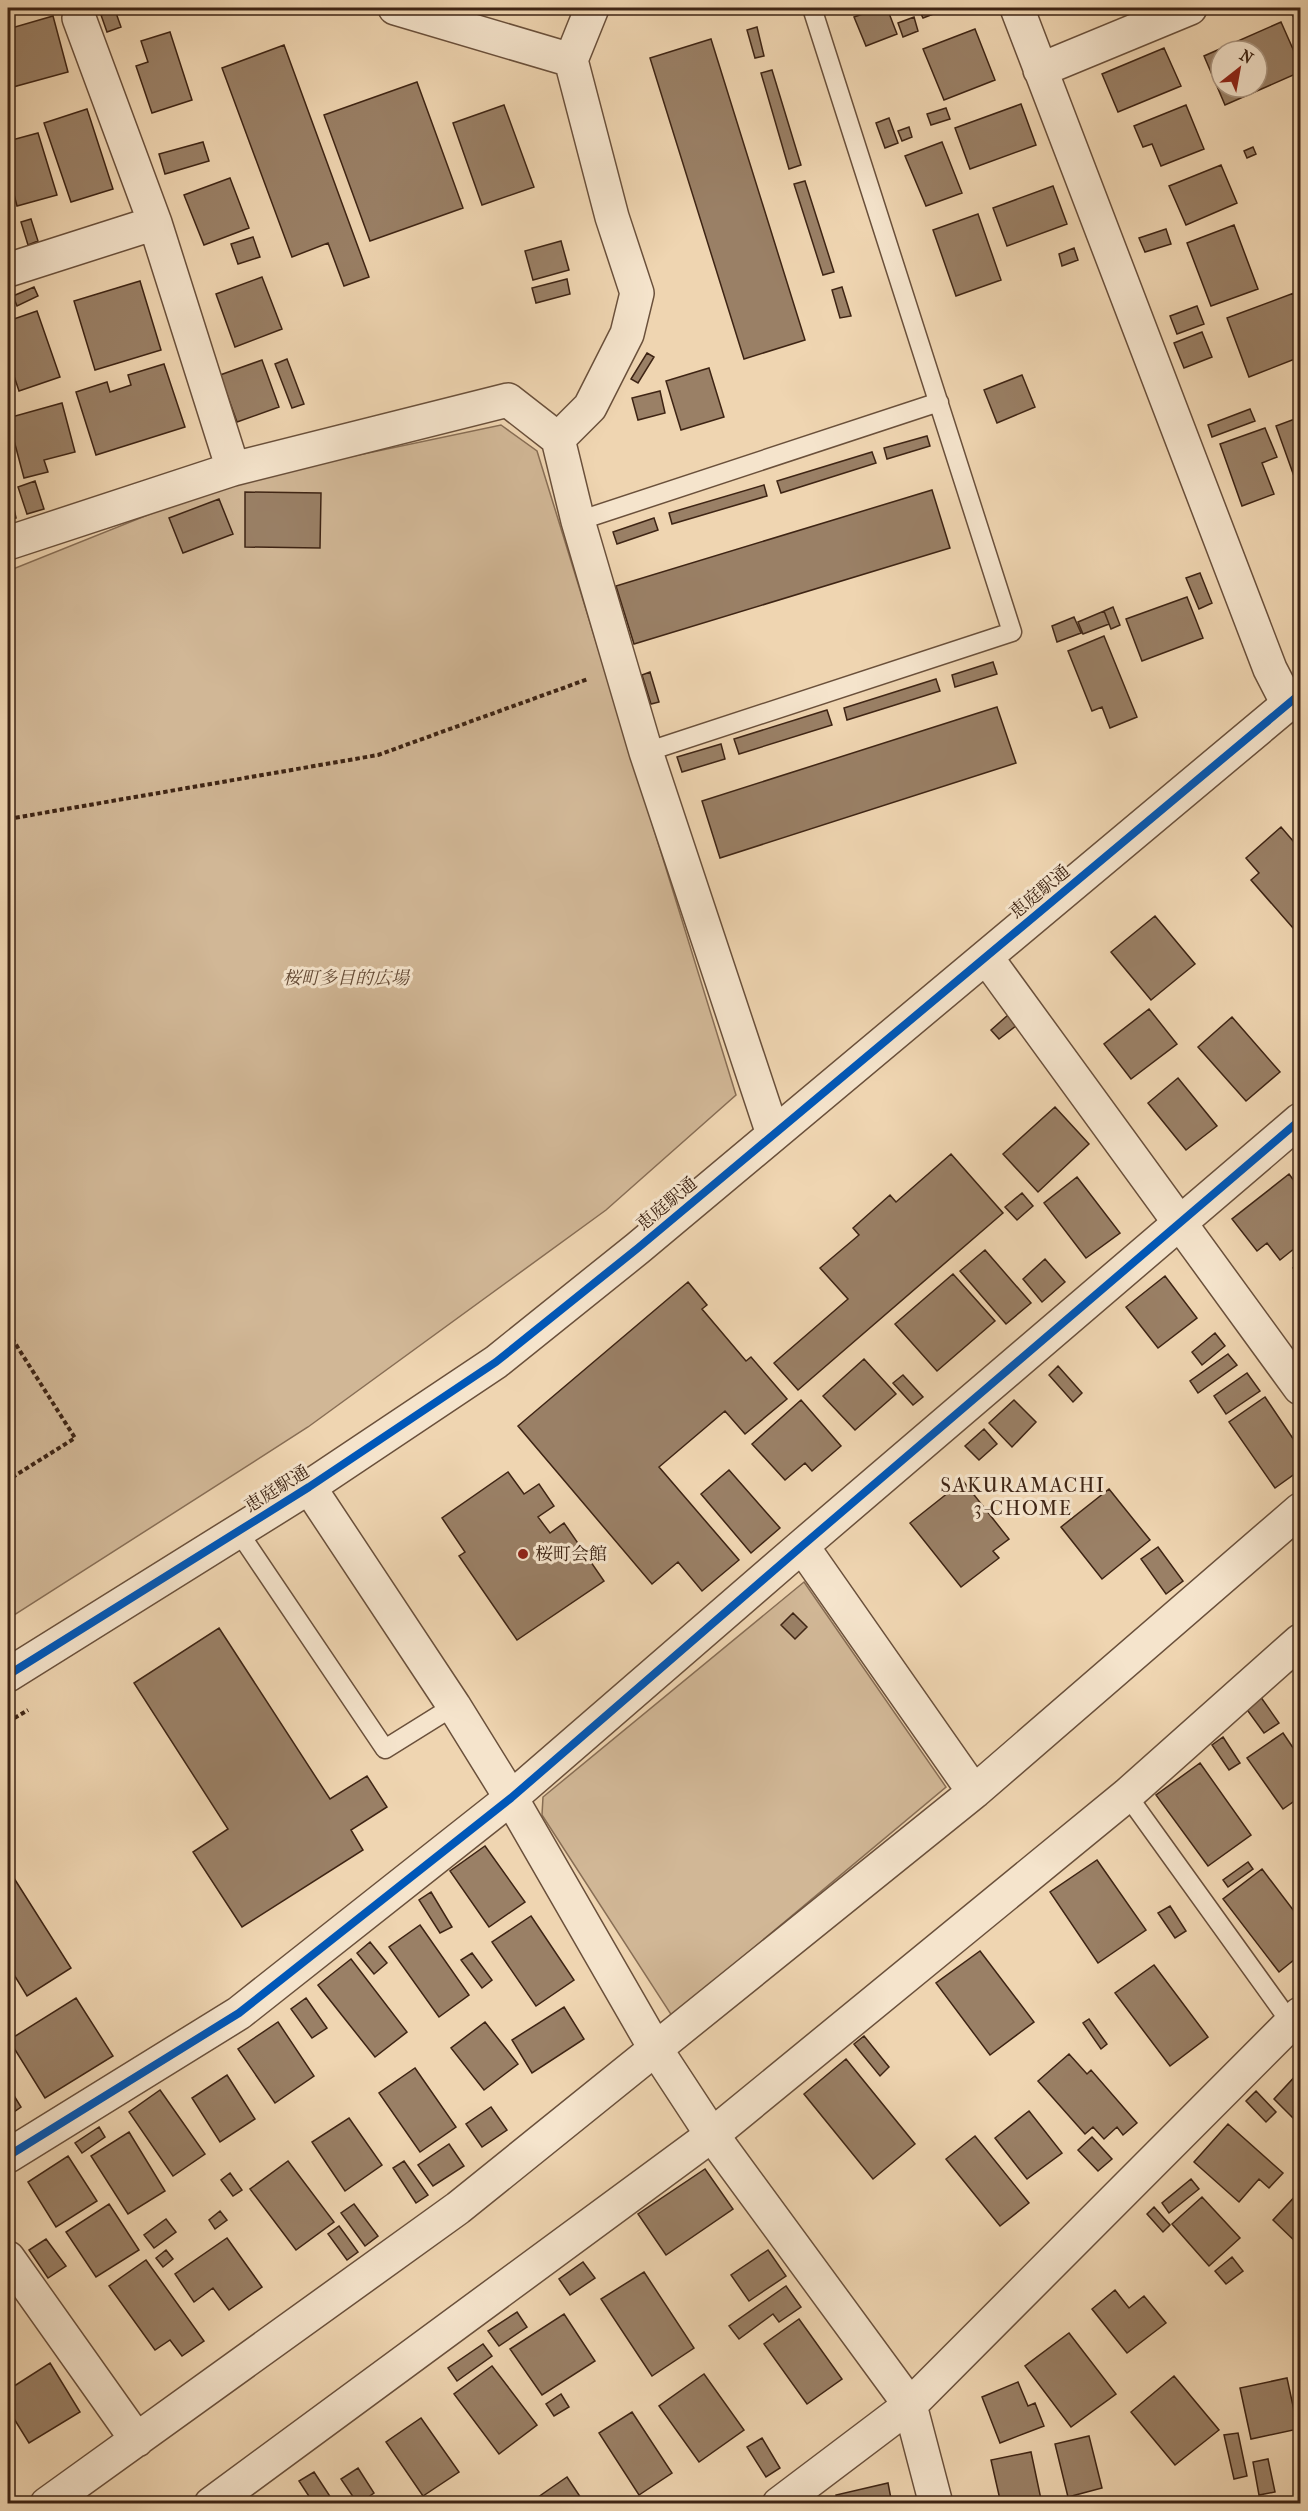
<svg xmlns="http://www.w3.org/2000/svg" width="1308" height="2511" font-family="'IM FELL French Canon','Noto Serif JP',serif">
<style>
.green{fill:#d1b796;stroke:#886e55;stroke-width:1.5}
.building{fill:#9a8066;stroke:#3e2414;stroke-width:1.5;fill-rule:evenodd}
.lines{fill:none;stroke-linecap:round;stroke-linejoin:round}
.service-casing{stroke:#6a503b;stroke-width:21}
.minor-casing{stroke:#6a503b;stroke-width:36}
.tertiary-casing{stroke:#6a503b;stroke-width:36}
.path{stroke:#3e2414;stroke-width:4;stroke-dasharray:4.5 3;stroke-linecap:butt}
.service{stroke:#f5e4cc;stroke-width:18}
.minor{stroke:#f5e4cc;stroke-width:33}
.tertiary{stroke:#f5e4cc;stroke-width:33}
.cycleway-casing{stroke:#f5e4cc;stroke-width:11}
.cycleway{stroke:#0057b8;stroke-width:8}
.poi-dot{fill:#8f2418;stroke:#f5e4cc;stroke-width:2}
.labels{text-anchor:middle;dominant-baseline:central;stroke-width:6;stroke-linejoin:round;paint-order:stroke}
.street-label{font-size:18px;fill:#3e2414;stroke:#f5e4cc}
.park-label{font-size:18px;font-style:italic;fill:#634934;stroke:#f5e4cc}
.poi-label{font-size:18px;fill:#3e2414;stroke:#f5e4cc;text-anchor:start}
.neighbourhood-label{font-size:20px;letter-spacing:1.5px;fill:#3e2414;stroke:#f5e4cc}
</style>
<rect width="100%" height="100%" fill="#efd5b1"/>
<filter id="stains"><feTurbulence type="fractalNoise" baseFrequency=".00333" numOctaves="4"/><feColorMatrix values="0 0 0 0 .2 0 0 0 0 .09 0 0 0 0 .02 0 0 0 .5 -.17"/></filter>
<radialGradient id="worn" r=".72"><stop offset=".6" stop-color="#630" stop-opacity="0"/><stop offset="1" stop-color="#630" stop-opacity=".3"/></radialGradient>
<path class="green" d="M 501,425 L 537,451 L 736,1095 L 606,1210 L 308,1427 L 8,1619 L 8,571 L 230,482 Z
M 804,1582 L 946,1787 L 672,2016 L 542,1815 L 543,1797 Z"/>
<path class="building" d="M 880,8 L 887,8 L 897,34 L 866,46 L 854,17 Z
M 918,8 L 949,8 L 923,18 Z
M 1289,8 L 1300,8 L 1300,22 L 1297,24 Z
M 115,10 L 121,27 L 107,32 L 101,15 Z
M 53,16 L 68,72 L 13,87 L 8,66 L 8,29 Z
M 914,17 L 918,31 L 903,37 L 898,23 Z
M 1281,22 L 1300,65 L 1300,72 L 1225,105 L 1204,56 ZM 1221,51 L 1257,51 L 1257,87 L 1221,87 Z
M 757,27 L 764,56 L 755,58 L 747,30 Z
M 975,29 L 995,80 L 944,100 L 923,49 Z
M 170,32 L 192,100 L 152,113 L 136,66 L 148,62 L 141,41 Z
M 711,39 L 805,340 L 744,359 L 650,58 Z
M 284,45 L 369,277 L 344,286 L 328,243 L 292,257 L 222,68 Z
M 1164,48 L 1181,86 L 1118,112 L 1102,74 Z
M 772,70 L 801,165 L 789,169 L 761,73 Z
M 417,82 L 463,208 L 370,241 L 324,115 Z
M 1021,104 L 1036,145 L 970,169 L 955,128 Z
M 504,105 L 534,187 L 482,205 L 453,123 Z
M 1186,105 L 1204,149 L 1161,166 L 1152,144 L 1143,147 L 1134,126 Z
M 946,108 L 950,119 L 931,125 L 927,114 Z
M 87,109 L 113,189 L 71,202 L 44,123 Z
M 889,118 L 898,143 L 885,148 L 876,123 Z
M 909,127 L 912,137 L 902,141 L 898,131 Z
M 38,133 L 57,195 L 17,206 L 8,171 L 8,141 Z
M 203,142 L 209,161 L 165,174 L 159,154 Z
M 942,142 L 962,193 L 926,206 L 905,156 Z
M 1253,147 L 1256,154 L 1247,158 L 1244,151 Z
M 1221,165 L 1237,203 L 1186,225 L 1169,186 Z
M 230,178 L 249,228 L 204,245 L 184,195 Z
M 805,181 L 834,272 L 823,275 L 794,184 Z
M 1053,186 L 1067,224 L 1007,246 L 993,208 Z
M 978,214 L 1001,280 L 956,296 L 933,230 Z
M 31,219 L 38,241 L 28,245 L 21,222 Z
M 1234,225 L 1258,289 L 1211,306 L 1187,243 Z
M 1166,229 L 1171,244 L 1145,252 L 1139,238 Z
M 253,237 L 260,257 L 238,264 L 231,244 Z
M 561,241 L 569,270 L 533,280 L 525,251 Z
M 1074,248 L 1078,260 L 1062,266 L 1059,254 Z
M 262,277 L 282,329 L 235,347 L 216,294 Z
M 567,279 L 570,294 L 536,303 L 532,288 Z
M 140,281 L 161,350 L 95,370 L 74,301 Z
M 34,287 L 38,296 L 17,306 L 13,296 Z
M 842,287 L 851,316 L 840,318 L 832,290 Z
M 1294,293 L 1300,310 L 1300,357 L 1249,377 L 1227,318 Z
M 1197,306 L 1204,324 L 1177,334 L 1170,316 Z
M 37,311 L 60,377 L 19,391 L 8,358 L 8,321 Z
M 1202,332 L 1212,357 L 1184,368 L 1174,343 Z
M 647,353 L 654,357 L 638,383 L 631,379 Z
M 287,359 L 304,404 L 292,408 L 275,364 Z
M 262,360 L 279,407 L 237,422 L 220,375 Z
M 164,364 L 185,427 L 96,455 L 76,392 L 107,382 L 110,392 L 131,385 L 128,375 Z
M 709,368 L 724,417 L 681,430 L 666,381 Z
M 1022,375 L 1035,407 L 997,423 L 984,390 Z
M 660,391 L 665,413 L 638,420 L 632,398 Z
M 62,403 L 75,452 L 44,460 L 48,472 L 24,478 L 8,418 Z
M 1250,409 L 1255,421 L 1212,437 L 1208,425 Z
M 1300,417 L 1300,477 L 1295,479 L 1276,426 Z
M 1265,428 L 1277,457 L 1262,463 L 1274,494 L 1242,506 L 1220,444 Z
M 927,436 L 930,446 L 887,459 L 884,448 Z
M 872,452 L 876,463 L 781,493 L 777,481 Z
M 35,481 L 44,509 L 27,514 L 18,487 Z
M 764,485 L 767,496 L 672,524 L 669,513 Z
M 8,490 L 10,490 L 16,518 L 8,520 Z
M 932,490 L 950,548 L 634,644 L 616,586 Z
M 245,492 L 321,493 L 320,548 L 245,547 Z
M 219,499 L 233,534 L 183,553 L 169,518 Z
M 654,518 L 658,530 L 617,544 L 613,532 Z
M 1200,573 L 1212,603 L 1199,609 L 1186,578 Z
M 1187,597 L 1203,638 L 1142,661 L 1126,619 Z
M 1113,607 L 1120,625 L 1111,629 L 1104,611 Z
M 1104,611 L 1109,624 L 1083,634 L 1078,622 Z
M 1074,617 L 1081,633 L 1057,642 L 1052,626 Z
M 1104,636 L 1137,717 L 1110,728 L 1102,707 L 1092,711 L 1068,651 Z
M 993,662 L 997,674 L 955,687 L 952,675 Z
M 650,672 L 659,702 L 651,704 L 642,675 Z
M 936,679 L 940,691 L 847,720 L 844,708 Z
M 997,707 L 1016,763 L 720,858 L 702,801 Z
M 827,710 L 832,725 L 739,754 L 734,739 Z
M 721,744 L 725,759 L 682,772 L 677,757 Z
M 1281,827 L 1300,849 L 1300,936 L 1251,880 L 1259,873 L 1246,858 Z
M 1155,916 L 1195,964 L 1151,1000 L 1111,952 Z
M 1149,1009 L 1177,1044 L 1131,1079 L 1104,1044 Z
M 1008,1015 L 1017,1025 L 999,1039 L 991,1030 Z
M 1232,1017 L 1280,1072 L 1246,1101 L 1198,1047 Z
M 1178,1078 L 1217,1126 L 1186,1150 L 1148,1103 Z
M 1055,1107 L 1089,1144 L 1038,1192 L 1003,1154 Z
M 951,1154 L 1003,1213 L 798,1390 L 774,1363 L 848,1299 L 820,1268 L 859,1235 L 853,1228 L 890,1195 L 896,1202 Z
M 1289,1174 L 1300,1189 L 1300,1244 L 1280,1260 L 1267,1243 L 1257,1251 L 1232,1219 Z
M 1077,1177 L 1120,1233 L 1086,1258 L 1044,1203 Z
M 1022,1193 L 1033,1206 L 1017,1220 L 1005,1207 Z
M 985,1250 L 1031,1303 L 1006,1324 L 960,1271 Z
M 1045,1259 L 1065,1282 L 1042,1302 L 1023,1279 Z
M 1300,1262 L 1300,1278 L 1293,1268 Z
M 953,1274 L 995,1321 L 937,1371 L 895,1324 Z
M 1165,1276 L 1197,1318 L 1158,1348 L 1126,1307 Z
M 688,1282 L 707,1305 L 702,1309 L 746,1361 L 751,1357 L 787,1399 L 745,1434 L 725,1411 L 659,1467 L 739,1560 L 702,1591 L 678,1562 L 652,1584 L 518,1426 Z
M 1215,1333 L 1225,1346 L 1202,1365 L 1192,1352 Z
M 1228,1354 L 1237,1365 L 1198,1393 L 1190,1381 Z
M 864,1359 L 896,1394 L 855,1430 L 823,1396 Z
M 1058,1366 L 1082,1393 L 1073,1402 L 1049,1375 Z
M 1247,1373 L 1260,1391 L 1226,1414 L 1214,1396 Z
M 903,1375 L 923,1397 L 913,1405 L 893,1383 Z
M 1265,1397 L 1300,1449 L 1300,1470 L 1275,1488 L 1229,1422 Z
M 801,1400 L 841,1446 L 812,1471 L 805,1463 L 785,1480 L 752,1444 Z
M 1014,1400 L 1036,1422 L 1012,1447 L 989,1423 Z
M 984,1429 L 997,1444 L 979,1460 L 965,1446 Z
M 729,1470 L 780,1528 L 751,1553 L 701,1494 Z
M 508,1472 L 524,1494 L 539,1484 L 554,1506 L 538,1517 L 550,1533 L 564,1523 L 604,1581 L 517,1640 L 459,1556 L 465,1552 L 442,1518 Z
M 963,1481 L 1009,1539 L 993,1551 L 999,1558 L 961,1587 L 910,1523 Z
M 1109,1489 L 1150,1540 L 1102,1579 L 1061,1527 Z
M 1158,1547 L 1183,1581 L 1166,1594 L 1141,1559 Z
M 793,1613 L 807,1627 L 795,1639 L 781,1625 Z
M 219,1628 L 330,1799 L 367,1776 L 387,1807 L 351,1830 L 363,1850 L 242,1927 L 193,1852 L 228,1829 L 134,1683 Z
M 1260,1696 L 1279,1723 L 1264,1733 L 1245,1707 Z
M 1283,1733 L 1300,1758 L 1300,1797 L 1283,1809 L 1247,1758 Z
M 1223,1737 L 1240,1763 L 1229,1770 L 1212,1745 Z
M 1200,1763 L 1251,1835 L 1208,1866 L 1156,1795 Z
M 485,1846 L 525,1902 L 489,1927 L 450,1871 Z
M 1097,1860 L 1146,1930 L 1098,1963 L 1050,1892 Z
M 1248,1862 L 1253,1869 L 1228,1887 L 1223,1880 Z
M 1262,1869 L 1300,1919 L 1300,1955 L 1279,1972 L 1223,1899 Z
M 12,1875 L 71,1968 L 27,1996 L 8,1965 L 8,1878 Z
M 431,1892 L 452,1927 L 440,1933 L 419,1900 Z
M 1170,1906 L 1186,1931 L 1175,1938 L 1158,1913 Z
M 531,1916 L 574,1980 L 536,2006 L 492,1942 Z
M 420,1925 L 469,1995 L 439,2017 L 389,1947 Z
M 370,1942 L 387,1963 L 374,1974 L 357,1953 Z
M 980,1951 L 1034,2022 L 990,2055 L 936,1983 Z
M 472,1953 L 492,1980 L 482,1988 L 461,1960 Z
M 351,1959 L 407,2032 L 375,2057 L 318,1985 Z
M 1154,1965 L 1208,2037 L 1170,2066 L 1115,1993 Z
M 76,1998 L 113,2056 L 45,2098 L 9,2040 Z
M 306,1998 L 327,2028 L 312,2038 L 291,2009 Z
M 564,2007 L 584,2039 L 532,2073 L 512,2040 Z
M 1089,2019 L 1107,2044 L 1101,2049 L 1083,2023 Z
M 278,2022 L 314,2076 L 275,2103 L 238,2049 Z
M 485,2022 L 518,2064 L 484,2090 L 451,2048 Z
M 864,2036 L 889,2067 L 880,2076 L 854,2044 Z
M 1069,2054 L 1087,2074 L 1091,2070 L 1137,2123 L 1123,2135 L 1117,2127 L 1104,2139 L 1093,2127 L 1085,2134 L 1038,2081 Z
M 846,2059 L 915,2144 L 873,2179 L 804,2094 Z
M 415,2068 L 456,2127 L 420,2152 L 379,2093 Z
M 1300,2071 L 1300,2125 L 1274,2099 Z
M 227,2075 L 255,2119 L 220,2142 L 192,2098 Z
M 8,2086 L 21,2107 L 8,2116 Z
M 160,2090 L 205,2154 L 173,2176 L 129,2112 Z
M 1256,2091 L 1276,2112 L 1266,2122 L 1246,2101 Z
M 491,2107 L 507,2130 L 482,2147 L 466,2124 Z
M 1029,2111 L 1062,2153 L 1027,2179 L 995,2138 Z
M 349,2118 L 382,2165 L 345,2191 L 312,2142 Z
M 1228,2124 L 1283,2173 L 1269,2188 L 1259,2179 L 1239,2202 L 1194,2162 Z
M 99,2127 L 105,2137 L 82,2153 L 75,2143 Z
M 129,2132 L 165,2191 L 128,2214 L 91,2156 Z
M 975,2136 L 1029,2203 L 1000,2226 L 946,2159 Z
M 1092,2137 L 1112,2159 L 1098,2171 L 1078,2150 Z
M 449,2144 L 464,2166 L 433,2186 L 418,2165 Z
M 68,2156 L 97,2201 L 56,2227 L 28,2182 Z
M 288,2161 L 334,2222 L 296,2250 L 250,2189 Z
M 404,2161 L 428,2195 L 416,2203 L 393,2168 Z
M 705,2169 L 733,2209 L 666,2255 L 638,2214 Z
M 230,2173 L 242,2190 L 233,2196 L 221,2180 Z
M 1191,2179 L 1199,2189 L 1169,2213 L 1162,2203 Z
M 1300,2191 L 1300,2246 L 1273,2220 Z
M 1202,2197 L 1240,2238 L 1209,2266 L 1172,2224 Z
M 109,2204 L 139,2250 L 96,2277 L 66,2232 Z
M 354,2204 L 378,2236 L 365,2246 L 341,2213 Z
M 1154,2207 L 1170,2225 L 1163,2232 L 1147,2214 Z
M 220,2211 L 227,2220 L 215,2229 L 209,2220 Z
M 166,2219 L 176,2232 L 154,2248 L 144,2235 Z
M 339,2226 L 358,2252 L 347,2260 L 328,2234 Z
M 227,2238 L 262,2287 L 229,2310 L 213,2288 L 194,2302 L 175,2274 Z
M 46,2239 L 66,2266 L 48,2278 L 29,2250 Z
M 166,2250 L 173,2259 L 163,2267 L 156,2258 Z
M 768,2250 L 786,2276 L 749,2301 L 731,2275 Z
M 1232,2257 L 1243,2271 L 1226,2284 L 1215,2271 Z
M 146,2260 L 204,2341 L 182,2356 L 170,2340 L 155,2350 L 109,2286 Z
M 583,2262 L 595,2278 L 570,2295 L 559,2279 Z
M 644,2272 L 694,2348 L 652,2376 L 601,2299 Z
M 1300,2275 L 1300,2287 L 1295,2282 Z
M 786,2286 L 801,2307 L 779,2322 L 773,2314 L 739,2339 L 729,2326 Z
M 1115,2290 L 1129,2308 L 1144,2296 L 1166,2323 L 1127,2353 L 1092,2309 Z
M 517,2312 L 527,2327 L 499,2346 L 488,2331 Z
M 564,2314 L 595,2361 L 542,2395 L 510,2349 Z
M 799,2319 L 842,2379 L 807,2404 L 764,2344 Z
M 1069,2333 L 1116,2394 L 1071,2427 L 1025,2366 Z
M 483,2344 L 492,2356 L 457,2381 L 448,2368 Z
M 50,2363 L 80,2412 L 29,2443 L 8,2409 L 8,2390 Z
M 492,2366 L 537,2425 L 499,2454 L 454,2394 Z
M 704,2374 L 744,2430 L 699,2462 L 659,2406 Z
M 1174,2376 L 1219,2430 L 1175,2465 L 1131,2412 Z
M 1287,2378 L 1298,2429 L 1251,2439 L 1240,2388 Z
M 1018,2382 L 1028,2406 L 1035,2403 L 1044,2426 L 1000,2443 L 982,2397 Z
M 561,2394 L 569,2407 L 554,2416 L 546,2404 Z
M 632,2412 L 672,2473 L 639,2495 L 599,2433 Z
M 421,2418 L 459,2472 L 423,2496 L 386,2442 Z
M 1238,2433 L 1247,2476 L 1234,2479 L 1224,2435 Z
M 1089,2436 L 1102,2488 L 1068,2497 L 1055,2444 Z
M 762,2438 L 780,2468 L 766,2477 L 747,2447 Z
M 1031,2452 L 1042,2504 L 1001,2504 L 991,2460 Z
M 1268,2459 L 1275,2492 L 1259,2495 L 1253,2462 Z
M 358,2468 L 374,2493 L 358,2504 L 341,2479 Z
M 314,2472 L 335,2504 L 314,2504 L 299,2481 Z
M 567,2477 L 585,2504 L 532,2504 L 531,2502 Z
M 888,2483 L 892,2504 L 838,2504 L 836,2495 Z"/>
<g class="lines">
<g class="service-casing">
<path id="service" d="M 578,521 L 939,402
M 646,752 L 1012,632 L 812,8
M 238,1531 L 385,1749 L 454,1706
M 1127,1795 L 1291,2023"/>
</g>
<g class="minor-casing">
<path id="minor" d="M 395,8 L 571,60
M 1017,8 L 1270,669 L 1288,704
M 79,18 L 155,223 L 233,469
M 1040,70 L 1190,8
M 8,270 L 155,223
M 558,439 L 590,407 L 627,334 L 637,293 L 612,217 L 571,60 L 592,8
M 8,543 L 233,469 L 508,400 L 558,439 L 578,521 L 646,752 L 773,1134
M 802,1546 L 974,1792
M 8,2156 L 239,2013 L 511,1798 L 802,1546 L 1300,1120
M 8,2258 L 137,2440
M 47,2504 L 458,2208 L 974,1792 L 1300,1510
M 211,2504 L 712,2135 L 1127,1795 L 1300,1641"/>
</g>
<g class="tertiary-casing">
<path id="tertiary" d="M 986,957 L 1300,1388
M 309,1487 L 454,1706 L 511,1798 L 655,2048 L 712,2135 L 910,2405 L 936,2504
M 8,1675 L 309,1487 L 496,1362 L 638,1248 L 1300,694
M 779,2504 L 910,2405 L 1300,2014"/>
</g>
<path class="path" d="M 8,819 L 378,755 L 588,679
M 8,1332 L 75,1438 L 8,1480
M 8,1722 L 28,1710"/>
<use href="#service" class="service"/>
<use href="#minor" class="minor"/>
<use href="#tertiary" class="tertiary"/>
<g class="cycleway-casing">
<path id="cycleway" d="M 8,1675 L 309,1487 L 496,1362 L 638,1248 L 1300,694
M 8,2156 L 239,2013 L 511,1798 L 802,1546 L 1300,1120"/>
</g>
<use href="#cycleway" class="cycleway"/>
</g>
<circle class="poi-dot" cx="523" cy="1554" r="6"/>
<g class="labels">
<g class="street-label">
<text transform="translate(1040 892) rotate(-40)">恵庭駅通</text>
<text transform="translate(667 1204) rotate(-40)">恵庭駅通</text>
<text transform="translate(277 1489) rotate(-32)">恵庭駅通</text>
</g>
<g class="park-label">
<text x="346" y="978">桜町多目的広場</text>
</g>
<g class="poi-label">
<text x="535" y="1554">桜町会館</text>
</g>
<g class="neighbourhood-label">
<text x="1023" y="1485">SAKURAMACHI<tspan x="1023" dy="23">3-CHOME</tspan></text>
</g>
</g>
<rect width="1308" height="2511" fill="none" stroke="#efd5b1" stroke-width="30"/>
<rect x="9" y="9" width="1290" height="2493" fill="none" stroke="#3e2414" stroke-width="3"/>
<rect x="15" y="15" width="1278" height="2481" fill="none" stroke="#3e2414" stroke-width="1.5"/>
<g transform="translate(1239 69) rotate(31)"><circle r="28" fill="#f5e4cc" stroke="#ac9782" stroke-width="1.5"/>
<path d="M0-4.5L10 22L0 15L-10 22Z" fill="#8f2418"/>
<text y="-9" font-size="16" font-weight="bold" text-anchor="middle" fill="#3e2414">N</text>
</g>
<rect width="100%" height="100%" filter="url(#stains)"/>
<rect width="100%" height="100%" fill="url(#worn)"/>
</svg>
